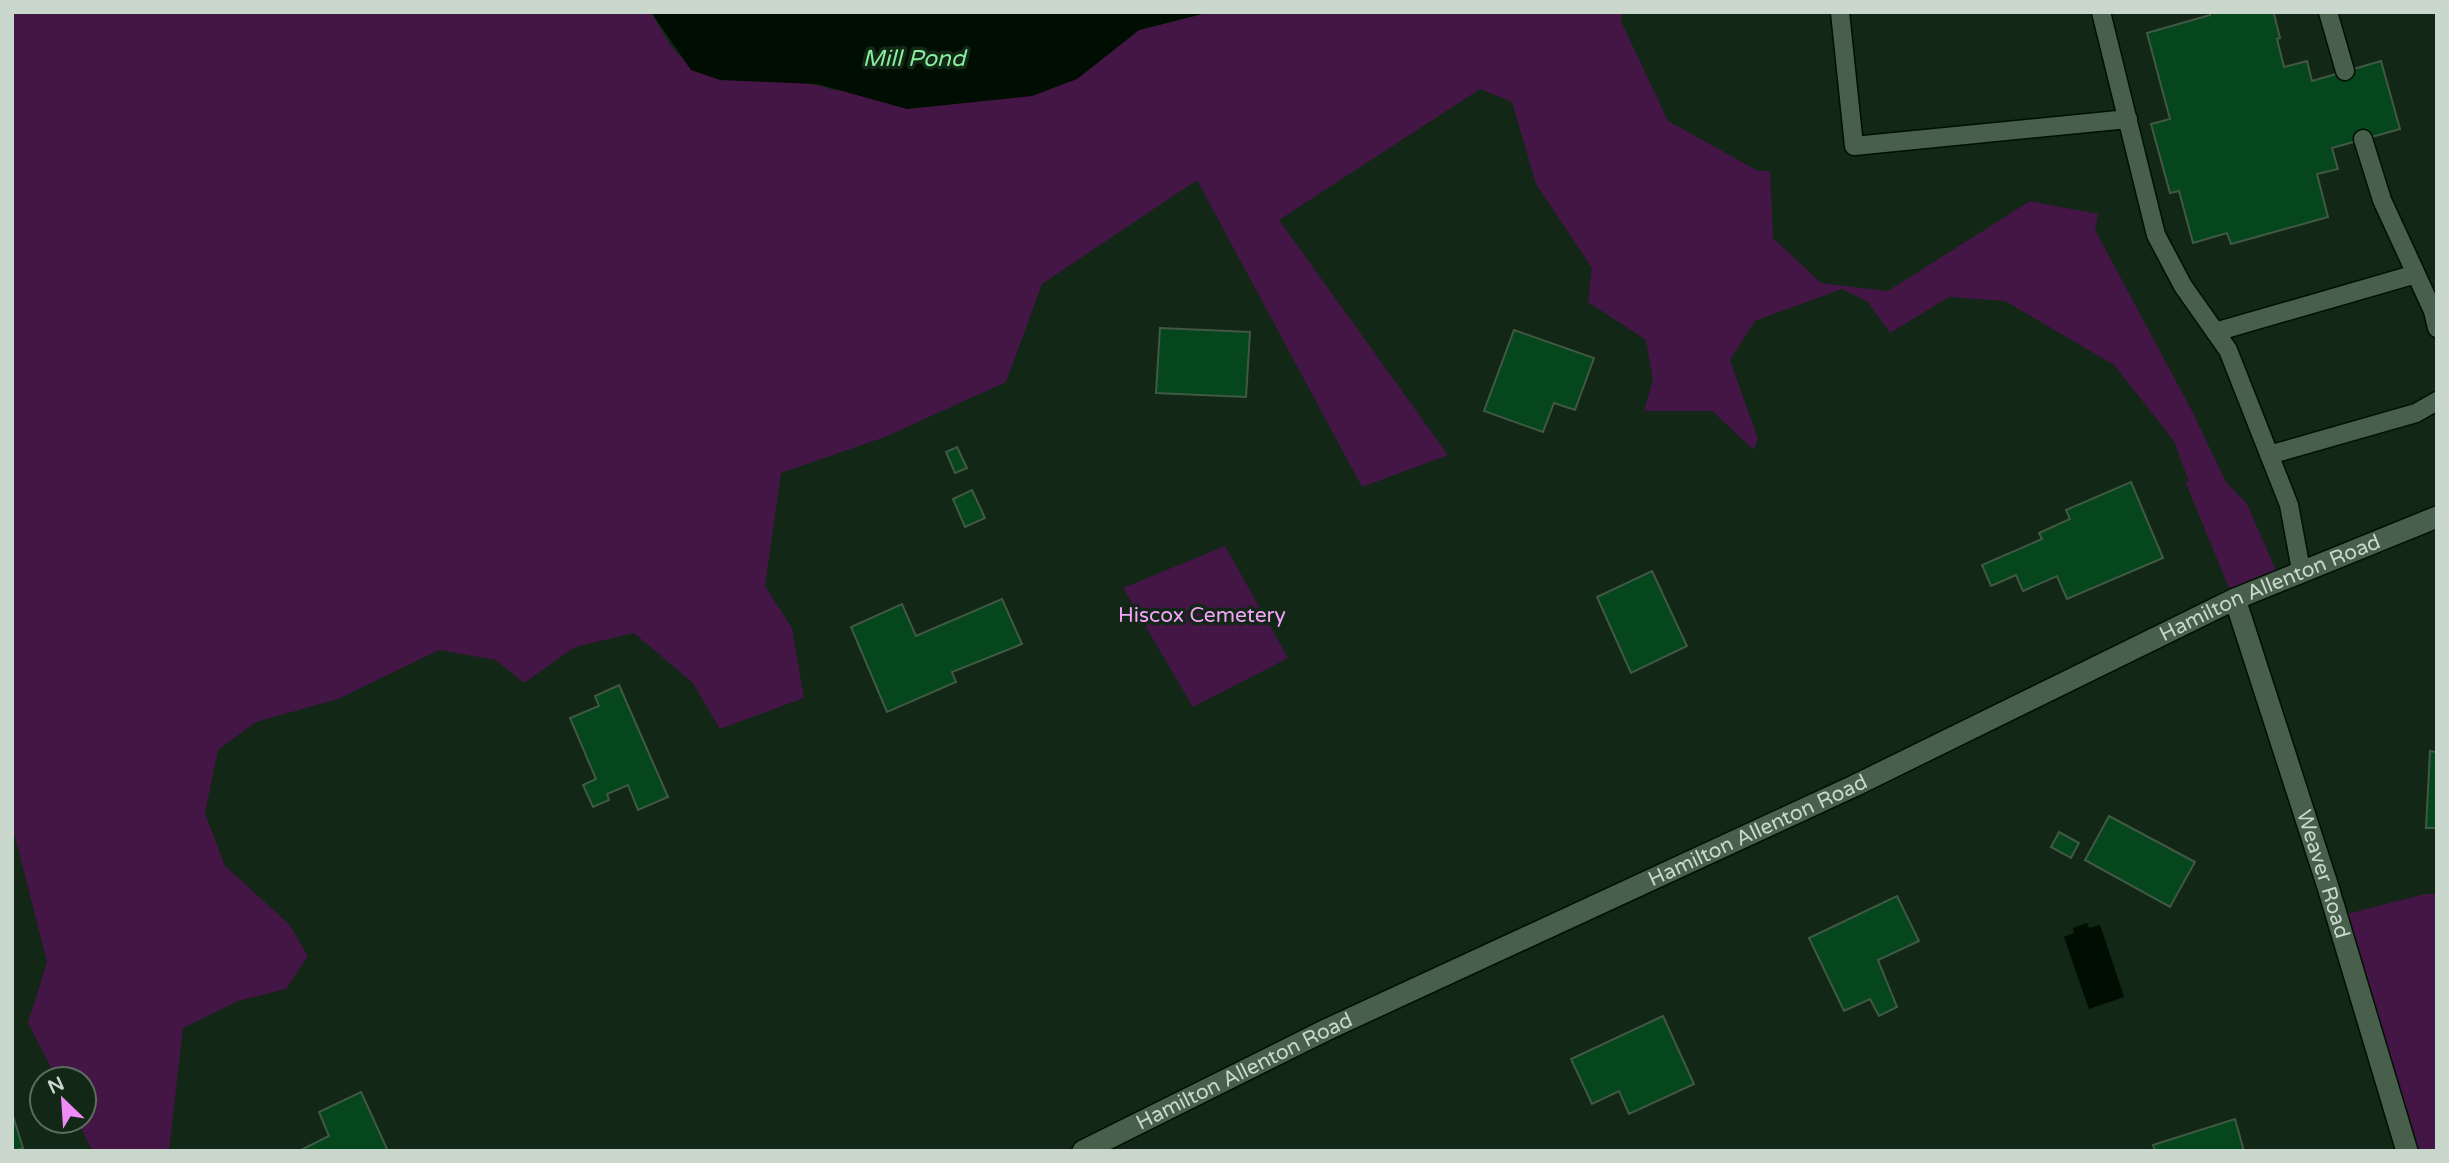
<svg xmlns="http://www.w3.org/2000/svg" width="2449" height="1163" font-family="'Varela Round',sans-serif">
<style>
.green{fill:#431646}
.water{fill:#000d01}
.building{fill:#06461c;stroke:#415844;stroke-width:2}
.lines{fill:none;stroke-linecap:round;stroke-linejoin:round}
.lane-casing{stroke:#001003;stroke-width:21}
.street-casing{stroke:#001003;stroke-width:24}
.secondary-casing{stroke:#001003;stroke-width:24}
.lane{stroke:#485f4b;stroke-width:18}
.street{stroke:#485f4b;stroke-width:21}
.secondary{stroke:#485f4b;stroke-width:21}
.labels{text-anchor:middle;dominant-baseline:central;stroke-width:7;stroke-linejoin:round;paint-order:stroke}
.street-label{font-size:21px;fill:#cad7cc;stroke:#122716}
.park-label{font-size:21px;fill:#f6a4fb;stroke:#122716}
.water-label{font-size:23px;font-style:italic;fill:#88ed9c;stroke:#122716}
</style>
<rect width="100%" height="100%" fill="#122716"/>
<path class="green" d="M 12,12 L 651,12 C 659,25 667,43 678,54 C 724,99 781,70 833,90 L 1077,79 L 1139,30 L 1210,12 L 1622,12 L 1621,21 L 1668,121 L 1758,171 L 1770,171 L 1773,238 L 1821,283 L 1888,291 L 2030,201 L 2098,214 L 2095,230 L 2192,411 L 2226,482 L 2247,504 L 2281,582 L 2236,605 L 2185,481 L 2189,482 L 2174,441 L 2114,365 L 2005,301 L 1949,297 L 1890,333 L 1868,302 L 1842,289 L 1755,321 L 1730,360 L 1758,439 L 1754,450 L 1712,411 L 1644,411 L 1653,380 L 1646,340 L 1588,302 L 1592,268 L 1536,184 L 1512,102 L 1480,89 L 1279,220 L 1448,455 L 1362,487 L 1197,180 L 1042,284 L 1006,382 L 885,437 L 781,473 L 765,586 L 792,628 L 804,698 L 720,729 L 693,683 L 634,633 L 575,647 L 524,683 L 496,660 L 439,650 L 338,699 L 256,722 L 218,750 L 205,813 L 225,866 L 289,924 L 308,956 L 286,989 L 238,1001 L 183,1028 L 169,1151 L 92,1151 L 78,1121 L 84,1121 L 84,1079 L 57,1079 L 28,1023 L 47,962 L 12,825 Z
M 1225,546 L 1288,658 L 1193,707 L 1123,588 Z
M 2425,894 L 2437,894 L 2437,1151 L 2404,1151 L 2343,915 Z"/>
<path class="water" d="M 651,12 L 1210,12 L 1139,30 L 1077,79 L 1032,96 L 907,109 L 817,84 L 720,80 L 691,70 Z
M 2087,923 L 2089,928 L 2100,925 L 2124,997 L 2089,1009 L 2064,937 L 2074,933 L 2073,928 Z"/>
<path class="building" d="M 2209,12 L 2277,12 L 2274,14 L 2280,38 L 2277,39 L 2284,67 L 2307,61 L 2312,81 L 2381,61 L 2400,129 L 2332,148 L 2338,169 L 2317,174 L 2328,217 L 2231,244 L 2227,233 L 2193,243 L 2179,191 L 2170,193 L 2151,124 L 2170,119 L 2147,33 L 2210,15 Z
M 1160,328 L 1250,332 L 1246,397 L 1156,393 Z
M 1514,330 L 1594,358 L 1575,410 L 1554,403 L 1543,432 L 1484,411 Z
M 957,447 L 967,468 L 955,473 L 946,452 Z
M 2131,482 L 2163,558 L 2067,599 L 2057,576 L 2023,591 L 2016,575 L 1991,586 L 1982,565 L 2042,539 L 2039,533 L 2070,519 L 2066,510 Z
M 972,490 L 985,518 L 965,527 L 953,499 Z
M 1652,571 L 1687,646 L 1631,673 L 1597,597 Z
M 1002,599 L 1022,644 L 952,672 L 956,682 L 887,712 L 851,627 L 902,604 L 916,636 Z
M 619,685 L 668,797 L 638,810 L 628,785 L 607,794 L 609,800 L 593,807 L 583,785 L 596,779 L 570,718 L 599,706 L 595,696 Z
M 2430,751 L 2437,752 L 2437,828 L 2426,828 Z
M 2109,816 L 2195,862 L 2170,907 L 2085,860 Z
M 2059,832 L 2079,843 L 2071,858 L 2051,847 Z
M 1897,896 L 1919,941 L 1878,960 L 1897,1007 L 1879,1016 L 1870,999 L 1844,1011 L 1809,938 Z
M 1663,1016 L 1694,1084 L 1629,1114 L 1619,1091 L 1592,1104 L 1571,1059 Z
M 361,1092 L 388,1151 L 299,1151 L 329,1136 L 319,1112 Z
M 12,1113 L 23,1148 L 15,1151 L 12,1151 Z
M 2235,1119 L 2244,1151 L 2155,1151 L 2153,1145 Z"/>
<g class="lines">
<g class="lane-casing">
<path id="lane" d="M 1840,12 L 1854,146 L 2128,119
M 2101,12 L 2156,235 L 2183,286 L 2228,350 L 2289,505 L 2301,570
M 2328,12 L 2345,71
M 2363,139 L 2382,200 L 2433,311 L 2437,328
M 2215,332 L 2416,274
M 2269,455 L 2416,413 L 2437,401"/>
</g>
<g class="street-casing">
<g id="street">
<path id="s1" d="M 2235,599 L 2328,887 L 2407,1151"/>
</g>
</g>
<g class="secondary-casing">
<g id="secondary">
<path id="s2" d="M 1083,1151 L 1328,1029 L 1854,786 L 2235,599 L 2437,517"/>
</g>
</g>
<use href="#lane" class="lane"/>
<use href="#street" class="street"/>
<use href="#secondary" class="secondary"/>
</g>
<g class="labels">
<g class="street-label">
<text stroke="none"><textPath href="#s2" startOffset="1314">Hamilton Allenton Road</textPath></text>
<text stroke="none"><textPath href="#s2" startOffset="747">Hamilton Allenton Road</textPath></text>
<text stroke="none"><textPath href="#s1" startOffset="289">Weaver Road</textPath></text>
<text stroke="none"><textPath href="#s2" startOffset="180">Hamilton Allenton Road</textPath></text>
</g>
<g class="park-label">
<text x="1202" y="615">Hiscox Cemetery</text>
</g>
<g class="water-label">
<text x="914" y="59">Mill Pond</text>
</g>
</g>
<rect width="2449" height="1163" fill="none" stroke="#cad7cc" stroke-width="28"/>
<g transform="translate(63 1100) rotate(335)"><circle r="33" fill="#122716" stroke="#5c6d5f" stroke-width="2"/>
<path d="M0-5L12 26L0 18L-12 26Z" fill="#ef8bf6"/>
<text y="-10" font-size="19" font-weight="bold" text-anchor="middle" fill="#cad7cc">N</text>
</g>
</svg>
